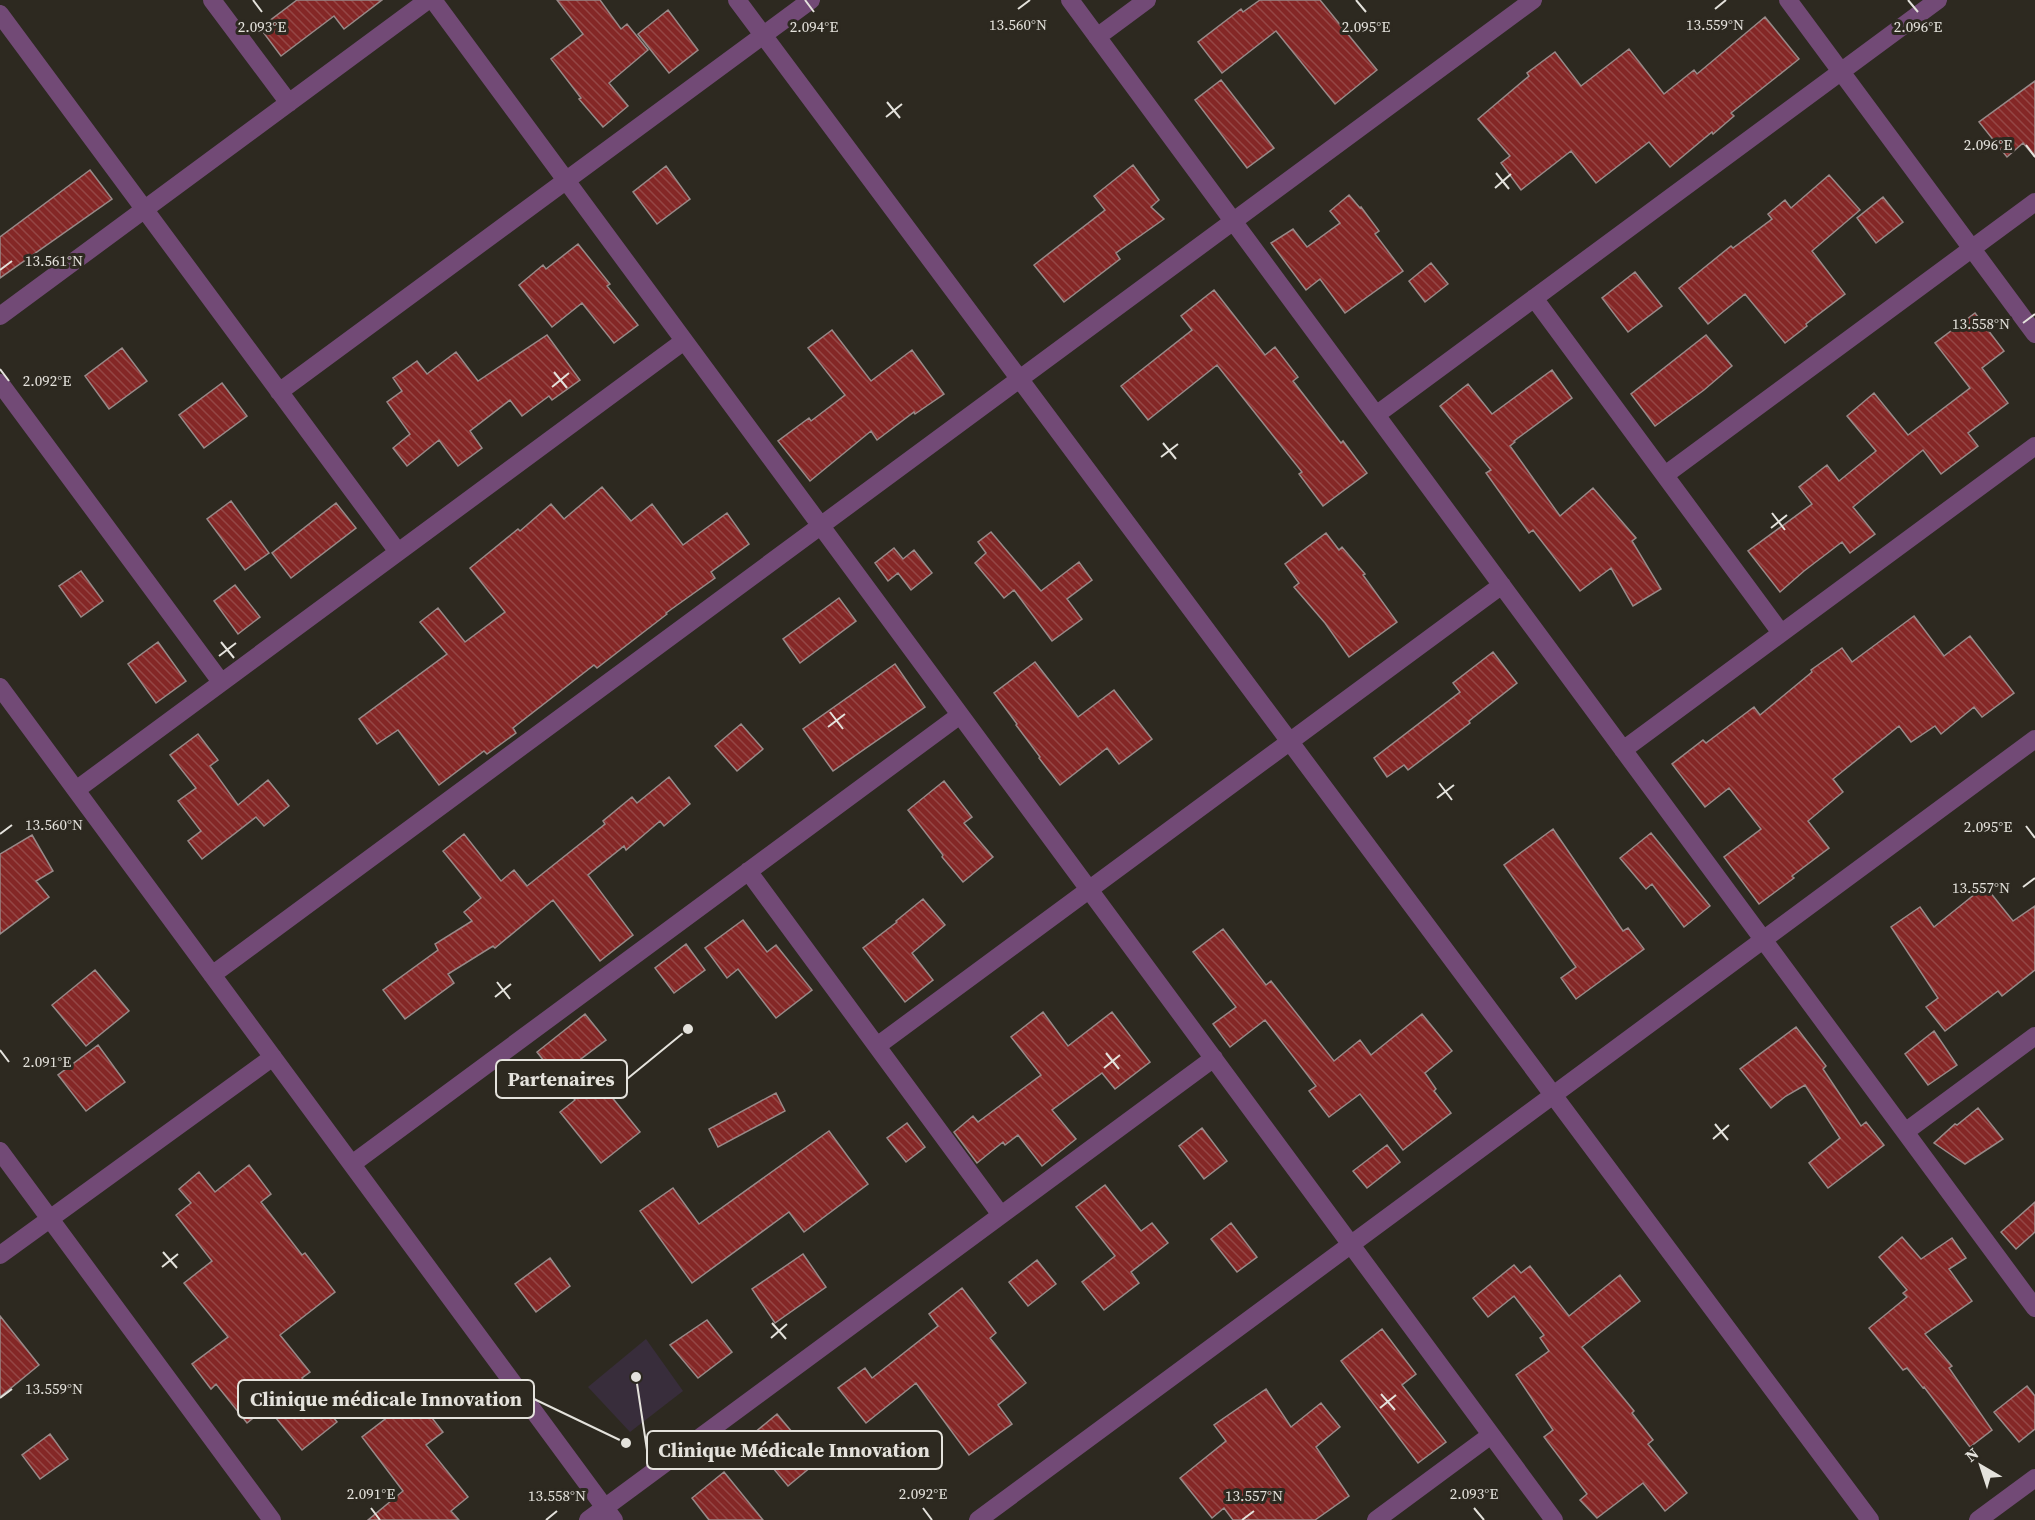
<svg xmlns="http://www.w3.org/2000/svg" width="2035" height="1520" font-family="'Source Serif 4',serif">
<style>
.medical{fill:#382d3b}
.building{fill:url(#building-back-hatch);stroke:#988988;stroke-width:1.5}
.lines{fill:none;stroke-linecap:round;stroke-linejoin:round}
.minor{stroke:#724a76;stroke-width:18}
.ticks{fill:none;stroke:#e4e2dc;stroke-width:2}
.ticks-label{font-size:15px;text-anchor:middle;fill:#e4e2dc;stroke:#2d2920;stroke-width:6;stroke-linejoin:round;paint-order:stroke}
.leader{fill:none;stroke:#e4e2dc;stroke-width:2}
.callout-dot{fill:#e4e2dc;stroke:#2d2920;stroke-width:2}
.callout{fill:#2d2920;stroke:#e4e2dc;stroke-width:2}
.callout-label{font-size:20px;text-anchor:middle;font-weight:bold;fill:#e4e2dc}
</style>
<defs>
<pattern id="building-back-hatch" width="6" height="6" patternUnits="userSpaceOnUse" patternTransform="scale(1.5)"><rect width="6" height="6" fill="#842726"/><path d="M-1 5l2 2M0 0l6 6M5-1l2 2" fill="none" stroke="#954645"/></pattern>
</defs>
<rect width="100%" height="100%" fill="#2d2920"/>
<path class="medical" d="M 646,1339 L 683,1391 L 630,1432 L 588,1387 Z"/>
<path class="building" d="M 297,0 L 382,0 L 344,29 L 334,16 L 281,56 L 260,28 Z
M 557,0 L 600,0 L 621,29 L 627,24 L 648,50 L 609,83 L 628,106 L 603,127 L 579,99 L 581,98 L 551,59 L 583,34 Z
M 1260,0 L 1320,0 L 1377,70 L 1335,104 L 1276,31 L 1222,73 L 1198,42 L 1241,9 L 1243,12 Z
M 668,10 L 698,50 L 669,73 L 638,34 Z
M 1765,17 L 1799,59 L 1731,113 L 1734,116 L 1713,134 L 1712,132 L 1670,167 L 1649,142 L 1596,183 L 1571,151 L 1521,190 L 1501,163 L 1510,156 L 1478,119 L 1529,76 L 1527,73 L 1555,52 L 1581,86 L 1629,49 L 1664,94 L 1694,70 L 1697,74 Z
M 1221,80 L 1274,148 L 1247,168 L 1195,100 Z
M 2035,81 L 2035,157 L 2023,143 L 2007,157 L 1979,122 Z
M 1133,165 L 1159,200 L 1151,207 L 1164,219 L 1116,253 L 1120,259 L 1064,302 L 1034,265 L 1105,210 L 1094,196 Z
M 666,166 L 690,199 L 657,224 L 633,192 Z
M 90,170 L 112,199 L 0,278 L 0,237 Z
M 1829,175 L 1860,210 L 1812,251 L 1845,294 L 1806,324 L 1807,326 L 1785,343 L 1745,294 L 1708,324 L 1679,288 L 1731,246 L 1733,248 L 1772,219 L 1768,214 L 1785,200 L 1791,208 Z
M 1349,195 L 1360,208 L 1361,207 L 1379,231 L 1375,234 L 1403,271 L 1345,313 L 1320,279 L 1306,290 L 1271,243 L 1293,229 L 1307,247 L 1340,223 L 1330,211 Z
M 1883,197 L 1903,222 L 1876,243 L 1857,218 Z
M 578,244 L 610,284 L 607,286 L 638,325 L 614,343 L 582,303 L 552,327 L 519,285 L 543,265 L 546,269 Z
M 1431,263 L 1448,284 L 1425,302 L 1409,281 Z
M 1635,272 L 1662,306 L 1628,332 L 1602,298 Z
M 1214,290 L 1265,355 L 1275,347 L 1298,377 L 1293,381 L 1341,443 L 1343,441 L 1367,473 L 1323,506 L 1299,474 L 1302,472 L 1217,365 L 1148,420 L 1121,386 L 1192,330 L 1181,316 Z
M 1975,313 L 2004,351 L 1982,368 L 2008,403 L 1968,433 L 1978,446 L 1941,474 L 1923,450 L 1853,507 L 1875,534 L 1850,553 L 1842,542 L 1804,571 L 1780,592 L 1748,551 L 1812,504 L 1799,487 L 1827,465 L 1839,481 L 1876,451 L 1847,416 L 1874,393 L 1908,435 L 1970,388 L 1935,343 Z
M 832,330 L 871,381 L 912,350 L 944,394 L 915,414 L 914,412 L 877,440 L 871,431 L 810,481 L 778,441 L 809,418 L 811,421 L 845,395 L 808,348 Z
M 547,335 L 580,380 L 552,400 L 549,396 L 522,416 L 510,400 L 470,431 L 482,448 L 458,466 L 439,440 L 407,466 L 393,448 L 410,434 L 387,402 L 402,391 L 393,378 L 417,361 L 427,374 L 456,352 L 478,381 Z
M 1706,335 L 1732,366 L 1704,390 L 1655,426 L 1631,394 Z
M 122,348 L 147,381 L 109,409 L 85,376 Z
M 1552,370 L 1572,398 L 1514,441 L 1515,442 L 1510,446 L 1560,516 L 1593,488 L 1636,538 L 1632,541 L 1661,589 L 1633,606 L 1611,568 L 1580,591 L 1533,530 L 1529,533 L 1486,473 L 1491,470 L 1440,406 L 1468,384 L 1492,414 Z
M 222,383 L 247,416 L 204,448 L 179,415 Z
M 602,487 L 631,521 L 652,504 L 683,545 L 727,513 L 749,544 L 711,572 L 715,578 L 666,613 L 667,614 L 597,668 L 594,665 L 513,728 L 516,733 L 487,754 L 484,751 L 439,785 L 398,730 L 377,744 L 359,719 L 447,654 L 420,622 L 438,608 L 465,642 L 505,612 L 470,568 L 518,529 L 520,531 L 551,504 L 564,519 Z
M 231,501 L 269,553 L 245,570 L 207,519 Z
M 336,503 L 356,528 L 291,578 L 272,553 Z
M 991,532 L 1041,591 L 1079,562 L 1092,580 L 1067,599 L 1082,619 L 1052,641 L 1014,590 L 1004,598 L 975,563 L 986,553 L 978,542 Z
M 1326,533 L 1339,550 L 1342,547 L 1365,574 L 1363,575 L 1397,622 L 1349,657 L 1325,623 L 1294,587 L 1299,583 L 1285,564 Z
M 894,548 L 903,559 L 914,550 L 932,573 L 911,590 L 898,573 L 888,581 L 875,563 Z
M 81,571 L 103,601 L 81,617 L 59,586 Z
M 235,585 L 260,617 L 238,634 L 214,601 Z
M 839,598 L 856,621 L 800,663 L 783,639 Z
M 1914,616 L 1944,656 L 1970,636 L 2014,693 L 1982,717 L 1974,707 L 1941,734 L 1935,726 L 1911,742 L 1899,726 L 1833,779 L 1843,792 L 1808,821 L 1829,848 L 1792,876 L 1794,878 L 1759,904 L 1724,857 L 1761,829 L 1729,788 L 1705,807 L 1672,764 L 1703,740 L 1706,743 L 1754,707 L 1760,715 L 1812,672 L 1811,670 L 1842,648 L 1852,662 Z
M 158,642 L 186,681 L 156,703 L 128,664 Z
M 1493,652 L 1517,683 L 1469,721 L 1470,723 L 1408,770 L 1404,765 L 1387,777 L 1374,758 L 1460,692 L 1453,683 Z
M 1035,662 L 1078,717 L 1114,690 L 1152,739 L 1119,764 L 1107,748 L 1060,785 L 1039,758 L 1040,757 L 1016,725 L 1017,724 L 994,693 Z
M 895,664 L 925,707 L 833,771 L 803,729 Z
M 741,724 L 763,749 L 737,771 L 715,746 Z
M 198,734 L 218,760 L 210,766 L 238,805 L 268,780 L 289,806 L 264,826 L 256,817 L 202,859 L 188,841 L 201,831 L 178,801 L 196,788 L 170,755 Z
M 669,777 L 690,804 L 664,826 L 660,821 L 626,850 L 624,846 L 588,875 L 633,935 L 600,961 L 553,900 L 495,948 L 493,946 L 448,974 L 454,983 L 405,1019 L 383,990 L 438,950 L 435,944 L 472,921 L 464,912 L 481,898 L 443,851 L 464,834 L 501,881 L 514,870 L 527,886 L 605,824 L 603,821 L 632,797 L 637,803 Z
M 944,781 L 972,817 L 964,823 L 993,857 L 963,882 L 942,857 L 943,855 L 908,810 Z
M 1553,829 L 1623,931 L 1628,928 L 1644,949 L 1576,999 L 1561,978 L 1576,967 L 1504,865 Z
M 1651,833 L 1710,906 L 1684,927 L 1652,884 L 1646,889 L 1620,858 Z
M 32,835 L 53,871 L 36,881 L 49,897 L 0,934 L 0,854 Z
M 1985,886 L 2013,921 L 2035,906 L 2035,970 L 2002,996 L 1998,991 L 1945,1031 L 1926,1007 L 1938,998 L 1891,927 L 1920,907 L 1934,927 Z
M 923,899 L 945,925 L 912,953 L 933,980 L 905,1002 L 863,948 L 897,922 L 896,921 Z
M 743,920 L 767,952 L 776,945 L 812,990 L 776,1018 L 738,969 L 727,978 L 705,948 Z
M 1223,929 L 1266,985 L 1271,981 L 1334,1061 L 1360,1040 L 1371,1055 L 1422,1014 L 1452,1051 L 1425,1073 L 1436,1089 L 1434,1091 L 1451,1113 L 1403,1150 L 1360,1094 L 1329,1117 L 1309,1091 L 1316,1086 L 1265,1020 L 1230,1047 L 1213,1024 L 1236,1007 L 1193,952 Z
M 686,944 L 705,970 L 674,993 L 655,968 Z
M 95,970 L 129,1011 L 86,1046 L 52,1005 Z
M 1043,1012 L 1068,1046 L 1112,1012 L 1150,1062 L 1115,1089 L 1102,1073 L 1052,1110 L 1076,1139 L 1042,1166 L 1018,1135 L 1005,1145 L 1003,1142 L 977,1163 L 954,1132 L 973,1116 L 978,1122 L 1041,1075 L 1011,1037 Z
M 585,1014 L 606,1040 L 581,1059 L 640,1132 L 601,1163 L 560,1112 L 575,1100 L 537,1052 Z
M 1796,1027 L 1826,1066 L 1823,1069 L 1861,1126 L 1866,1122 L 1884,1145 L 1828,1188 L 1809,1163 L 1840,1138 L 1805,1085 L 1786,1096 L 1771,1108 L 1740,1069 Z
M 1934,1031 L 1957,1065 L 1928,1085 L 1905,1054 Z
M 98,1045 L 125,1082 L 86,1111 L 58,1075 Z
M 776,1093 L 785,1111 L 718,1147 L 709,1129 Z
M 1978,1108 L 2003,1139 L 1965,1164 L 1934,1143 L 1955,1124 L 1957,1125 Z
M 907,1123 L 925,1147 L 906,1162 L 887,1138 Z
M 1202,1128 L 1227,1161 L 1204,1179 L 1179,1146 Z
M 829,1131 L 868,1184 L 804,1232 L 789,1212 L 692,1283 L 640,1211 L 673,1188 L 699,1224 Z
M 1387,1145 L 1400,1162 L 1367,1188 L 1353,1171 Z
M 249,1165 L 271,1194 L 261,1202 L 302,1255 L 305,1253 L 335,1292 L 280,1335 L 310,1372 L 302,1378 L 337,1422 L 302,1450 L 267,1407 L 247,1423 L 216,1384 L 211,1389 L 192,1364 L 228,1337 L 184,1283 L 212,1261 L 176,1215 L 191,1203 L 179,1189 L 199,1172 L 215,1192 Z
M 1105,1185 L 1141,1231 L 1152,1223 L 1168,1243 L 1131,1272 L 1139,1283 L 1104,1310 L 1082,1282 L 1115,1256 L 1076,1207 Z
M 2035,1202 L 2035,1232 L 2016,1249 L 2001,1232 Z
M 1231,1223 L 1257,1257 L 1237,1272 L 1211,1239 Z
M 1902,1237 L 1921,1259 L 1952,1238 L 1966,1258 L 1949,1269 L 1972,1301 L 1925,1334 L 1952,1366 L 1949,1368 L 1992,1430 L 1970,1447 L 1924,1387 L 1923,1388 L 1907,1368 L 1903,1370 L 1869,1328 L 1907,1297 L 1903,1293 L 1907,1290 L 1879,1257 Z
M 803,1254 L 826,1287 L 775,1323 L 752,1289 Z
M 550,1258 L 570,1286 L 536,1312 L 515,1284 Z
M 1037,1260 L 1056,1284 L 1028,1306 L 1009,1282 Z
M 1514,1265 L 1521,1273 L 1530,1266 L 1569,1316 L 1620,1275 L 1640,1301 L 1582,1347 L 1634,1411 L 1632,1413 L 1653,1440 L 1648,1444 L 1687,1493 L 1665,1511 L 1643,1483 L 1597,1518 L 1580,1500 L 1587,1494 L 1544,1437 L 1553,1430 L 1516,1375 L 1549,1351 L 1540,1338 L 1544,1335 L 1514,1296 L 1488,1317 L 1473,1298 Z
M 962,1288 L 996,1333 L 990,1338 L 1026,1383 L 998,1405 L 1012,1424 L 969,1455 L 916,1383 L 866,1423 L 838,1388 L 865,1368 L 872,1378 L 938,1326 L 929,1314 Z
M 0,1316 L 39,1365 L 0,1397 Z
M 707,1320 L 732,1352 L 698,1378 L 670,1345 Z
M 1382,1329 L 1416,1374 L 1402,1385 L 1446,1442 L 1418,1463 L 1341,1361 Z
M 2027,1386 L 2035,1396 L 2035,1429 L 2019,1442 L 1994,1412 Z
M 1266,1389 L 1291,1427 L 1321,1403 L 1340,1427 L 1316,1447 L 1349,1496 L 1315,1520 L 1233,1520 L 1224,1508 L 1212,1518 L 1180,1478 L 1226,1441 L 1214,1425 Z
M 415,1396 L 443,1432 L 426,1445 L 468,1497 L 451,1511 L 459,1520 L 368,1520 L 403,1491 L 362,1437 Z
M 777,1414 L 817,1462 L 788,1486 L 748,1438 Z
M 50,1434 L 68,1459 L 40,1479 L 22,1455 Z
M 724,1472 L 763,1520 L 709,1520 L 692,1498 Z"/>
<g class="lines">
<path class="minor" d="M 212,0 L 289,103
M 433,0 L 1554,1520
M 737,0 L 1870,1520
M 1070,0 L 2035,1308
M 1788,0 L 2035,334
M 0,14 L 398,552
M 1097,37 L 1147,0
M 1534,298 L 1781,633
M 0,316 L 428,0
M 0,383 L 221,682
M 279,392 L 811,0
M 1376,415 L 1938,0
M 1665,475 L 2035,202
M 0,687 L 614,1520
M 1623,750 L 2035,446
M 76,790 L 684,341
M 748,871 L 1001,1215
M 212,975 L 1533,0
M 877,1046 L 1502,585
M 1905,1132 L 2035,1036
M 0,1151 L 272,1520
M 352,1164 L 960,715
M 0,1255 L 273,1057
M 588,1520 L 1214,1058
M 978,1520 L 2035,739
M 1376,1520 L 1491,1435
M 1978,1520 L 2035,1478"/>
</g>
<path class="ticks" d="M 253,0 L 262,12M 805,0 L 814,12M 1356,0 L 1366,12M 1908,0 L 1918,12M 1018,9 L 1030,0M 1715,9 L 1726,0M 887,102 L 900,118M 886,117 L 902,104M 2026,145 L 2035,157M 1496,173 L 1509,189M 1495,188 L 1511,174M 0,270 L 12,261M 2023,323 L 2035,314M 0,369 L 9,381M 554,372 L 567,388M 552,387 L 569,373M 1163,443 L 1176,459M 1161,457 L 1178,444M 1772,513 L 1785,530M 1771,528 L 1787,515M 221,642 L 234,658M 219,656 L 236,643M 830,712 L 843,729M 828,727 L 845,714M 1439,783 L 1452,800M 1437,798 L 1454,785M 2026,826 L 2035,838M 0,834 L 12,825M 2023,887 L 2035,878M 497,982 L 510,999M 495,997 L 511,984M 0,1050 L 9,1062M 1106,1053 L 1119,1069M 1104,1068 L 1120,1055M 1715,1124 L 1728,1140M 1713,1139 L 1729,1125M 163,1252 L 177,1268M 162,1267 L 178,1254M 772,1323 L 786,1339M 771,1338 L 787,1324M 1381,1394 L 1395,1410M 0,1398 L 12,1389M 1380,1408 L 1396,1395M 371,1508 L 380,1520M 923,1508 L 932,1520M 1474,1508 L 1484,1520M 546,1520 L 557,1511M 1242,1520 L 1254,1511"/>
<g class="ticks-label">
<text x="1018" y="30">13.560°N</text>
<text x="1715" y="30">13.559°N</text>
<text x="262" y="32">2.093°E</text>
<text x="814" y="32">2.094°E</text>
<text x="1366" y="32">2.095°E</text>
<text x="1918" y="32">2.096°E</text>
<text x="1988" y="150">2.096°E</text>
<text x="54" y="266">13.561°N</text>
<text x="1981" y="329">13.558°N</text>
<text x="47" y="386">2.092°E</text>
<text x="54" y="830">13.560°N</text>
<text x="1988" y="832">2.095°E</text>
<text x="1981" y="893">13.557°N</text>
<text x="47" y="1067">2.091°E</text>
<text x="54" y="1394">13.559°N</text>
<text x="371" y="1499">2.091°E</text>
<text x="923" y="1499">2.092°E</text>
<text x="1474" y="1499">2.093°E</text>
<text x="557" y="1501">13.558°N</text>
<text x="1254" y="1501">13.557°N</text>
</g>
<path class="leader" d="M688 1029L627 1079M626 1443L534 1399M636 1377L647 1450"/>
<g class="callout-dot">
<circle cx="688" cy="1029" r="6"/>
<circle cx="626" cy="1443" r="6"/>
<circle cx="636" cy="1377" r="6"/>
</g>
<g class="callout">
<rect x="496" y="1060" width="131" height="38" rx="6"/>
<rect x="238" y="1380" width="296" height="38" rx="6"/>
<rect x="647" y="1431" width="295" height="38" rx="6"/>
</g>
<g class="callout-label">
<text x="561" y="1086">Partenaires</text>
<text x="386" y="1406">Clinique médicale Innovation</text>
<text x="794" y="1457">Clinique Médicale Innovation</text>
</g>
<g transform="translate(1981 1466) rotate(321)" stroke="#2d2920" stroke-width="4.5" paint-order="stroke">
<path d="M0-4.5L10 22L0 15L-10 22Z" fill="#e4e2dc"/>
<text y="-9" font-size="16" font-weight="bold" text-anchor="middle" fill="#e4e2dc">N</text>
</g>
</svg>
